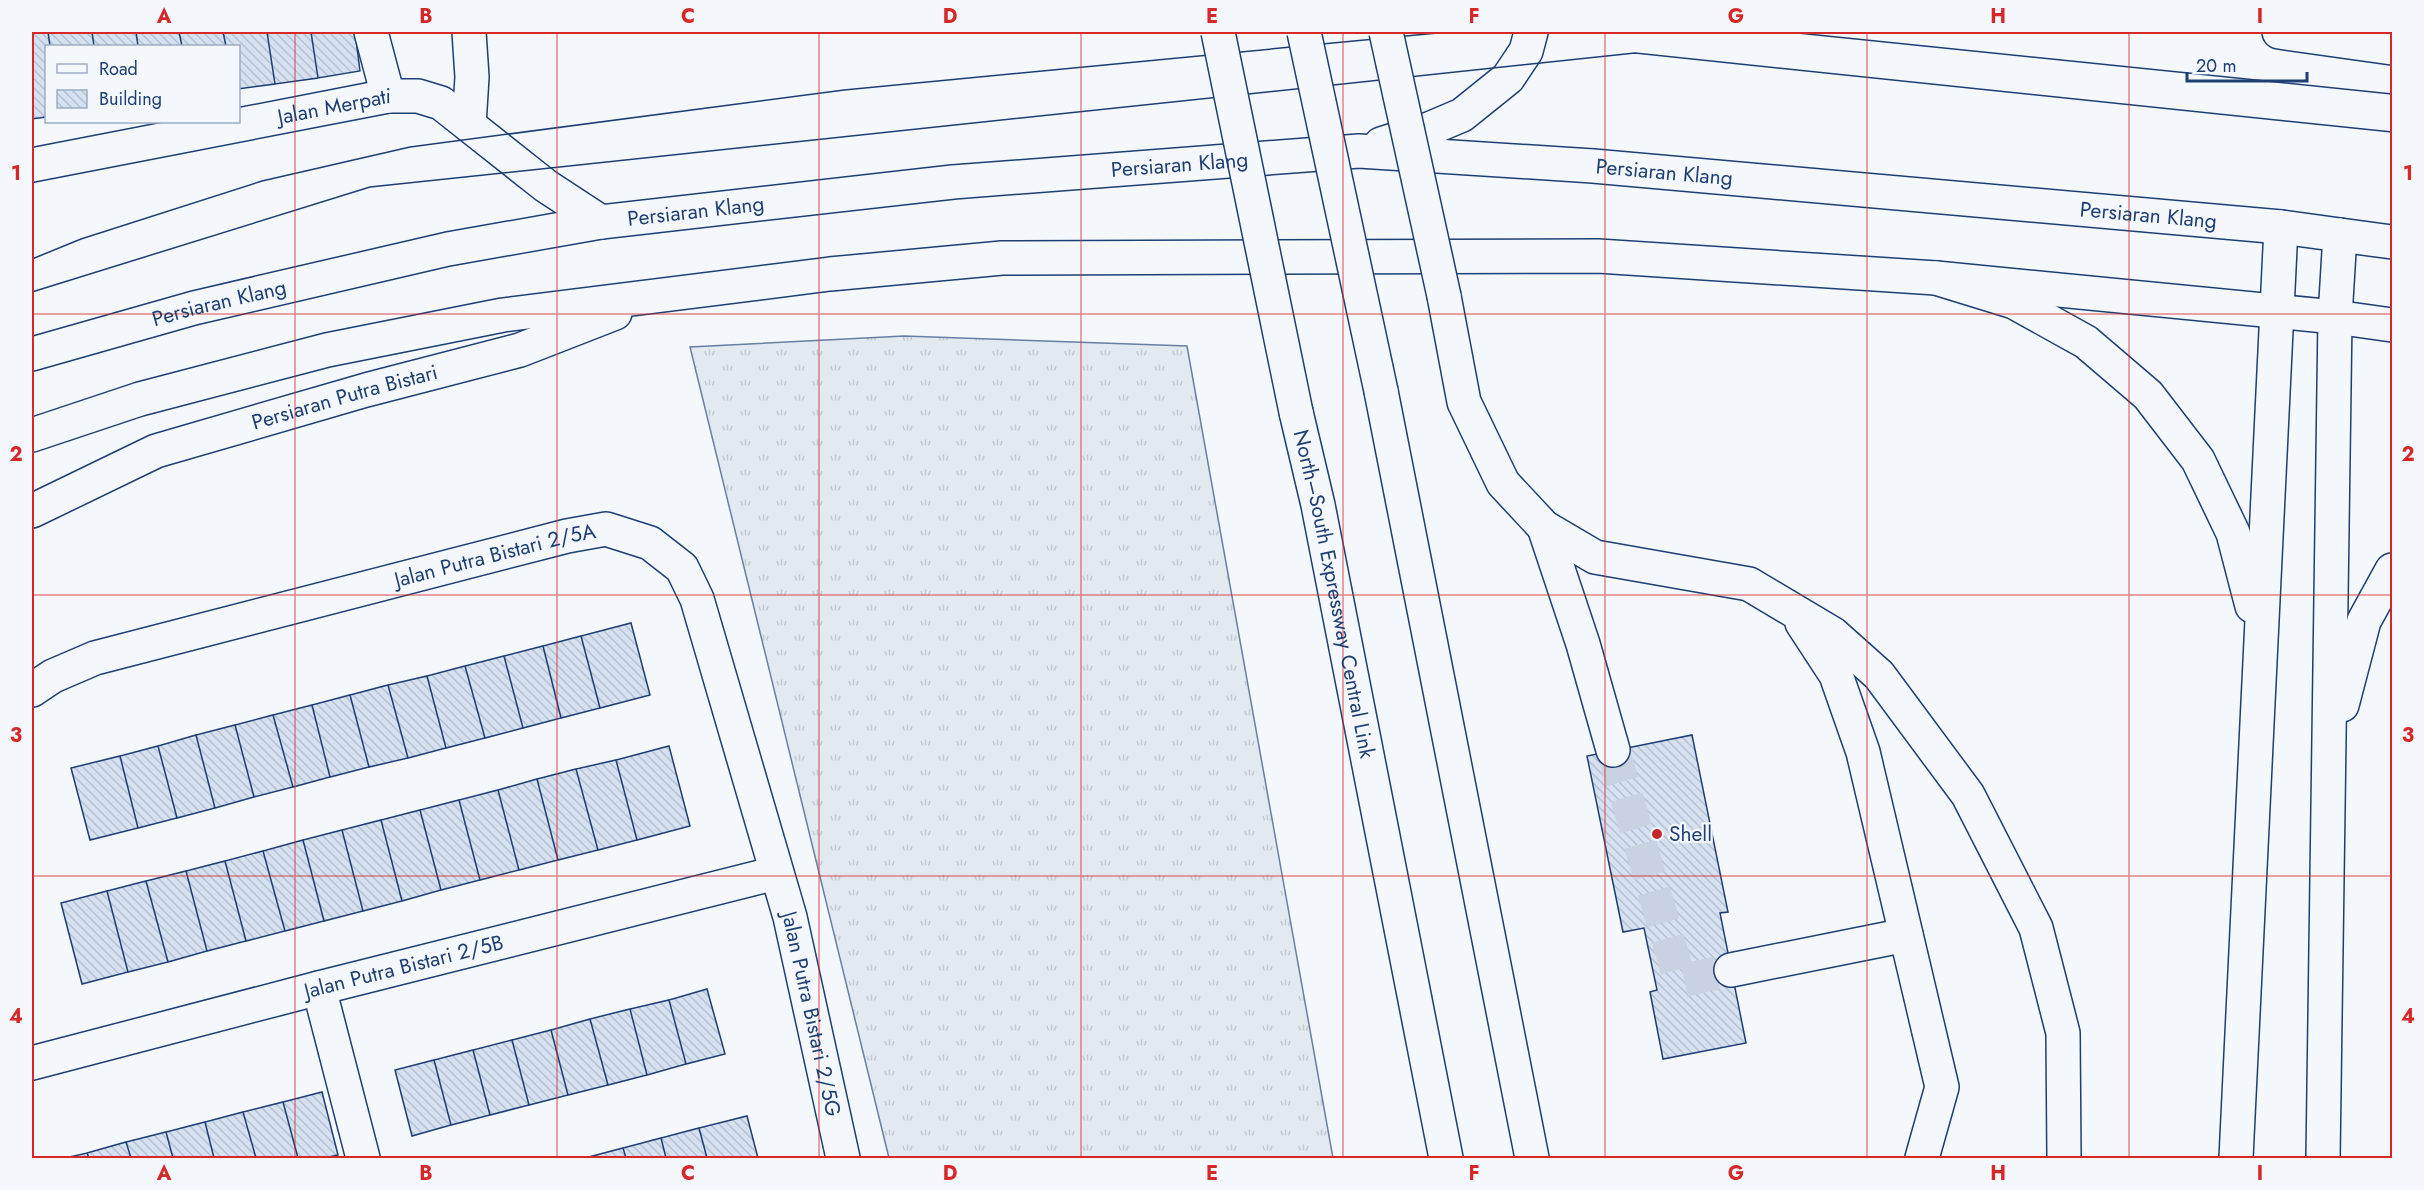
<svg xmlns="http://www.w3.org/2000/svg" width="2424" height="1190" font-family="Jost,sans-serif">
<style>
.grass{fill:url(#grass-tufts);stroke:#687fa3;stroke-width:1.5}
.building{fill:url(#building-back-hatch);stroke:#1d3f73;stroke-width:1.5}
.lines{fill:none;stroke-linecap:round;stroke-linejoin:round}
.minor-tunnel{stroke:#c9d2e0;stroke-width:33;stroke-dasharray:33 16;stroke-linecap:butt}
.minor-casing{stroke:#1d3f73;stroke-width:36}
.major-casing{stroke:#1d3f73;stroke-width:36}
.highway-casing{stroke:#1d3f73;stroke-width:36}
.minor{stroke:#f4f7fb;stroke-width:33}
.major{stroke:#f4f7fb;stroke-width:33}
.highway{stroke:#f4f7fb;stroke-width:33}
.tram{stroke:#1d3f73;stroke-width:1.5}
.minor-bridge-casing{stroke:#1d3f73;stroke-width:36;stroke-linecap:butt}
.highway-bridge-casing{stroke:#1d3f73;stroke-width:36;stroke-linecap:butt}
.minor-bridge{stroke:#f4f7fb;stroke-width:33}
.highway-bridge{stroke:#f4f7fb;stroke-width:33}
.grid{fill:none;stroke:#d62828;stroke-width:1.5;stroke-opacity:0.55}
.poi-dot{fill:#c62828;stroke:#f4f7fb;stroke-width:2}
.labels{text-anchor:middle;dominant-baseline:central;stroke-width:4.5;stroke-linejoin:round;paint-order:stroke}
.street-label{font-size:21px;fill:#1d3f73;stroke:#f4f7fb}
.poi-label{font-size:21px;fill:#1d3f73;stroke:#f4f7fb;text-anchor:start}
.neatline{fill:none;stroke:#d62828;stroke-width:2}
.grid-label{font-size:20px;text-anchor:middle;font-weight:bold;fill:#d62828}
</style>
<defs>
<pattern id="grass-tufts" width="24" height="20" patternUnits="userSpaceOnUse" patternTransform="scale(1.5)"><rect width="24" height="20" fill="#e3e9f0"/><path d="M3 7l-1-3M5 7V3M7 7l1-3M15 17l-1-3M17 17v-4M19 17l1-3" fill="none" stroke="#c2c9d1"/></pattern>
<pattern id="building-back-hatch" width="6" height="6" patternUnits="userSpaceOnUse" patternTransform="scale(1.5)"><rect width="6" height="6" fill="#d5e0f0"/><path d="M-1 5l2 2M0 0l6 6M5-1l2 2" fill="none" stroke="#b6c1d1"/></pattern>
</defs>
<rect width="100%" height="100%" fill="#f4f7fb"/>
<path class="grass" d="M 904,336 L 1187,346 L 1333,1158 L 889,1158 L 690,347 Z"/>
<path class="building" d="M 32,32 L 48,32 L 50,46 L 46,46 L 46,117 L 32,119 Z
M 48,32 L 92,32 L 94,46 L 50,46 Z
M 92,32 L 136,32 L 138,46 L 94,46 Z
M 136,32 L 179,32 L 182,46 L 138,46 Z
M 179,32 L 223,32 L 226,46 L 182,46 Z
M 223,32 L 267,32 L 275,84 L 238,89 L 238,46 L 226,46 Z
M 267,32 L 311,32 L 318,78 L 275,84 Z
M 311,32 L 355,32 L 360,71 L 318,78 Z
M 631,623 L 650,695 L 600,708 L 581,636 Z
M 581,636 L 600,708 L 561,718 L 543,646 Z
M 543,646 L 561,718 L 523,728 L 504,656 Z
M 504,656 L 523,728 L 485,738 L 465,666 Z
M 465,666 L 485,738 L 446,748 L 427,676 Z
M 427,676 L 446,748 L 408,758 L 388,685 Z
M 388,685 L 408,758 L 369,767 L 350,695 Z
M 350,695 L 369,767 L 330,777 L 312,705 Z
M 312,705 L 330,777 L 293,787 L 273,715 Z
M 273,715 L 293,787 L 254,797 L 235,725 Z
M 235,725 L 254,797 L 215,808 L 196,735 Z
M 196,735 L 215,808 L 177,818 L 158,746 Z
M 1692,735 L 1728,912 L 1720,913 L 1746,1043 L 1663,1059 L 1650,992 L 1657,990 L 1644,928 L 1623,932 L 1587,756 Z
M 158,746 L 177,818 L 138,828 L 120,756 Z
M 669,746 L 690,826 L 637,840 L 616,760 Z
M 120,756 L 138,828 L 90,840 L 71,768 Z
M 616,760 L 637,840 L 598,850 L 576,769 Z
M 576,769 L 598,850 L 558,860 L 537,779 Z
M 537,779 L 558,860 L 519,870 L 498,790 Z
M 498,790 L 519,870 L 480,880 L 459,800 Z
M 459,800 L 480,880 L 441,890 L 420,810 Z
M 420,810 L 441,890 L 402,901 L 381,820 Z
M 381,820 L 402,901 L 363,911 L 342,830 Z
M 342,830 L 363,911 L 324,921 L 303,840 Z
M 303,840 L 324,921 L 285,931 L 263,851 Z
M 263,851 L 285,931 L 246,941 L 225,861 Z
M 225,861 L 246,941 L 207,951 L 186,871 Z
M 186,871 L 207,951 L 168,962 L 146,881 Z
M 146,881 L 168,962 L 128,972 L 107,891 Z
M 107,891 L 128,972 L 82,984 L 61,903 Z
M 707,989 L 725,1054 L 686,1064 L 669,1000 Z
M 669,1000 L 686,1064 L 647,1075 L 630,1009 Z
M 630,1009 L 647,1075 L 608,1085 L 590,1019 Z
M 590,1019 L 608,1085 L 568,1095 L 551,1030 Z
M 551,1030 L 568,1095 L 529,1105 L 512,1040 Z
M 512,1040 L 529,1105 L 490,1115 L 473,1050 Z
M 473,1050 L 490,1115 L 451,1125 L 434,1060 Z
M 434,1060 L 451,1125 L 412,1136 L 395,1070 Z
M 322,1092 L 338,1155 L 324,1158 L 298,1158 L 283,1102 Z
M 283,1102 L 298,1158 L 256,1158 L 243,1112 Z
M 243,1112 L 256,1158 L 214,1158 L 205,1122 Z
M 747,1116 L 758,1158 L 707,1158 L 699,1128 Z
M 205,1122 L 214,1158 L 173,1158 L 166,1132 Z
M 699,1128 L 707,1158 L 666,1158 L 661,1138 Z
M 166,1132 L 173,1158 L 131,1158 L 126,1142 Z
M 661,1138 L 666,1158 L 626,1158 L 623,1148 Z
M 126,1142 L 131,1158 L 89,1158 L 87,1153 Z
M 623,1148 L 626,1158 L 585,1158 Z
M 87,1153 L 89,1158 L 65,1158 Z"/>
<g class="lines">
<path class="minor-tunnel" d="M 1613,750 L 1680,981 L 1731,970"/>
<g class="minor-casing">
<g id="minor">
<path d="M 371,32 L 388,96"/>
<path d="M 469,32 L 472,77 L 469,125"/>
<path d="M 2279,32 L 2392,48"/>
<path id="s1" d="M 32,165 L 388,96 L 418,96 L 441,103 L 546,186 L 601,222"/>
<path d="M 1444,296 L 1464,402 L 1503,483 L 1544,527 L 1595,557 L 1749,584 L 1833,634 L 1879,675 L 1968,795 L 2036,928 L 2063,1033 L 2064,1158"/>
<path d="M 1544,527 L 1583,644 L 1613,750"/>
<path d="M 1802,623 L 1836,675 L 1863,752 L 1942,1087 L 1922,1158"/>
<path id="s2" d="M 32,690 L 53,676 L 95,658 L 567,536 L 606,529 L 650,543 L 682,568 L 697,599 L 790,917 L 843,1158"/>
<path d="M 1731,970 L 1906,935"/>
<path d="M 319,988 L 363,1158"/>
<path id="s3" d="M 32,1063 L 319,988 L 776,873"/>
</g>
</g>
<g class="major-casing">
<g id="major">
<path d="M 1381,144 L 1429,129 L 1462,115 L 1508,78 L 1526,51 L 1531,32"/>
<path id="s4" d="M 32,354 L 194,308 L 448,249 L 601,222 L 953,182 L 1359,151 L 1593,166 L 2281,227 L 2340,235"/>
<path d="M 32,435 L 140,399 L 327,350 L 503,315 L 830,274 L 1002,258 L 1598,256 L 1936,278 L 2335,317"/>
<path id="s5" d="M 32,511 L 156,451 L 366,390 L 520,350 L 615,313"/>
</g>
</g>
<g class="highway-casing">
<g id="highway">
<path d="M 1936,278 L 2014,302 L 2086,342 L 2148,395 L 2198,460 L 2233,533 L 2252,606"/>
<path d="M 2335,317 L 2392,325"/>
<path d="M 1381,391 L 1532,1158"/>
<path id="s6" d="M 1296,412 L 1318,505 L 1446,1158"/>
<path d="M 2342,705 L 2364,621 L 2392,570"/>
<path d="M 2236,1158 L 2281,227"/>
<path d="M 2323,1158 L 2335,317 L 2340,235 L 2392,242"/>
</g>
</g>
<use href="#minor" class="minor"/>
<use href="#major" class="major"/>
<use href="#highway" class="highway"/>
<path class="tram" d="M 1788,32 L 2392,94
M 32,259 L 81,239 L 262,181 L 410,147 L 844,90 L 1448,32
M 32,292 L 370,187 L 1635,53 L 2392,132"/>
<g class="minor-bridge-casing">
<path id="minor-bridge" d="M 1386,32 L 1444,296"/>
</g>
<g class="highway-bridge-casing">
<path id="highway-bridge" d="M 1218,32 L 1296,412
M 1304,32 L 1381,391"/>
</g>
<use href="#minor-bridge" class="minor-bridge"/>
<use href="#highway-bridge" class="highway-bridge"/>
</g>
<path class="grid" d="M 295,32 L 295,1158M 557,32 L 557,1158M 819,32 L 819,1158M 1081,32 L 1081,1158M 1343,32 L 1343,1158M 1605,32 L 1605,1158M 1867,32 L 1867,1158M 2129,32 L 2129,1158M 32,314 L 2392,314M 32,595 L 2392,595M 32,876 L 2392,876"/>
<circle class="poi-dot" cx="1657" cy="834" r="6"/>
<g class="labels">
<g class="street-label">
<text stroke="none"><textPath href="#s1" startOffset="308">Jalan Merpati</textPath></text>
<text stroke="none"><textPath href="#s4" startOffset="1166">Persiaran Klang</textPath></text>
<text stroke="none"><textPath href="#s4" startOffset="1652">Persiaran Klang</textPath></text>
<text stroke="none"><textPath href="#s4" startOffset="680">Persiaran Klang</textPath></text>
<text stroke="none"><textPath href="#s4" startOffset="2138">Persiaran Klang</textPath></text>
<text stroke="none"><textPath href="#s4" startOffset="194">Persiaran Klang</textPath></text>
<text stroke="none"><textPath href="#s5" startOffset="334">Persiaran Putra Bistari</textPath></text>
<text stroke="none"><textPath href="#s2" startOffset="484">Jalan Putra Bistari 2/5A</textPath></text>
<text stroke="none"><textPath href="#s6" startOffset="186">North–South Expressway Central Link</textPath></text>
<text stroke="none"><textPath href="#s3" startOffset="384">Jalan Putra Bistari 2/5B</textPath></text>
<text stroke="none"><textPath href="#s2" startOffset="1150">Jalan Putra Bistari 2/5G</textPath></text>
</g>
<g class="poi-label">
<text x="1669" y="834">Shell</text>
</g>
</g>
<rect width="2424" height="1190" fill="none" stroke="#f4f7fb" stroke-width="66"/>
<rect x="45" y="45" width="195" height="78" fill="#f4f7fb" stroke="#9eadc5" stroke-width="1.5"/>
<rect x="57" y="64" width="30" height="9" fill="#f4f7fb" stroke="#9eadc5" stroke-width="1.5"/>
<text x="99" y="75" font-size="18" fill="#1d3f73">Road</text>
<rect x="57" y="90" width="30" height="18" fill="url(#building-back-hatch)" stroke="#9eadc5" stroke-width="1.5"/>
<text x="99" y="105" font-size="18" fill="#1d3f73">Building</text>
<path d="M2187 72v9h120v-9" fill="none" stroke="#1d3f73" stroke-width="3"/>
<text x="2196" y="72" font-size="18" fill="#1d3f73" stroke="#f4f7fb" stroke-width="4.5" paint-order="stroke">20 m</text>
<rect x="33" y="33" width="2358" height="1124" class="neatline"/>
<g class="grid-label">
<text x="164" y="23">A</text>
<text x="426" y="23">B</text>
<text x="688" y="23">C</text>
<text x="950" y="23">D</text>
<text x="1212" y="23">E</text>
<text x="1474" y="23">F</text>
<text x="1736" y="23">G</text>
<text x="1998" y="23">H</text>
<text x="2260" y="23">I</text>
<text x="16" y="180">1</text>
<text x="2408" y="180">1</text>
<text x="16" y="461">2</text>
<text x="2408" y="461">2</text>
<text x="16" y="742">3</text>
<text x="2408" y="742">3</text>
<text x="16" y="1023">4</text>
<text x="2408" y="1023">4</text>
<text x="164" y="1180">A</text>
<text x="426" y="1180">B</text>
<text x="688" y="1180">C</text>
<text x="950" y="1180">D</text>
<text x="1212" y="1180">E</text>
<text x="1474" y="1180">F</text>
<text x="1736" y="1180">G</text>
<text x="1998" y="1180">H</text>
<text x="2260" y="1180">I</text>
</g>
</svg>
